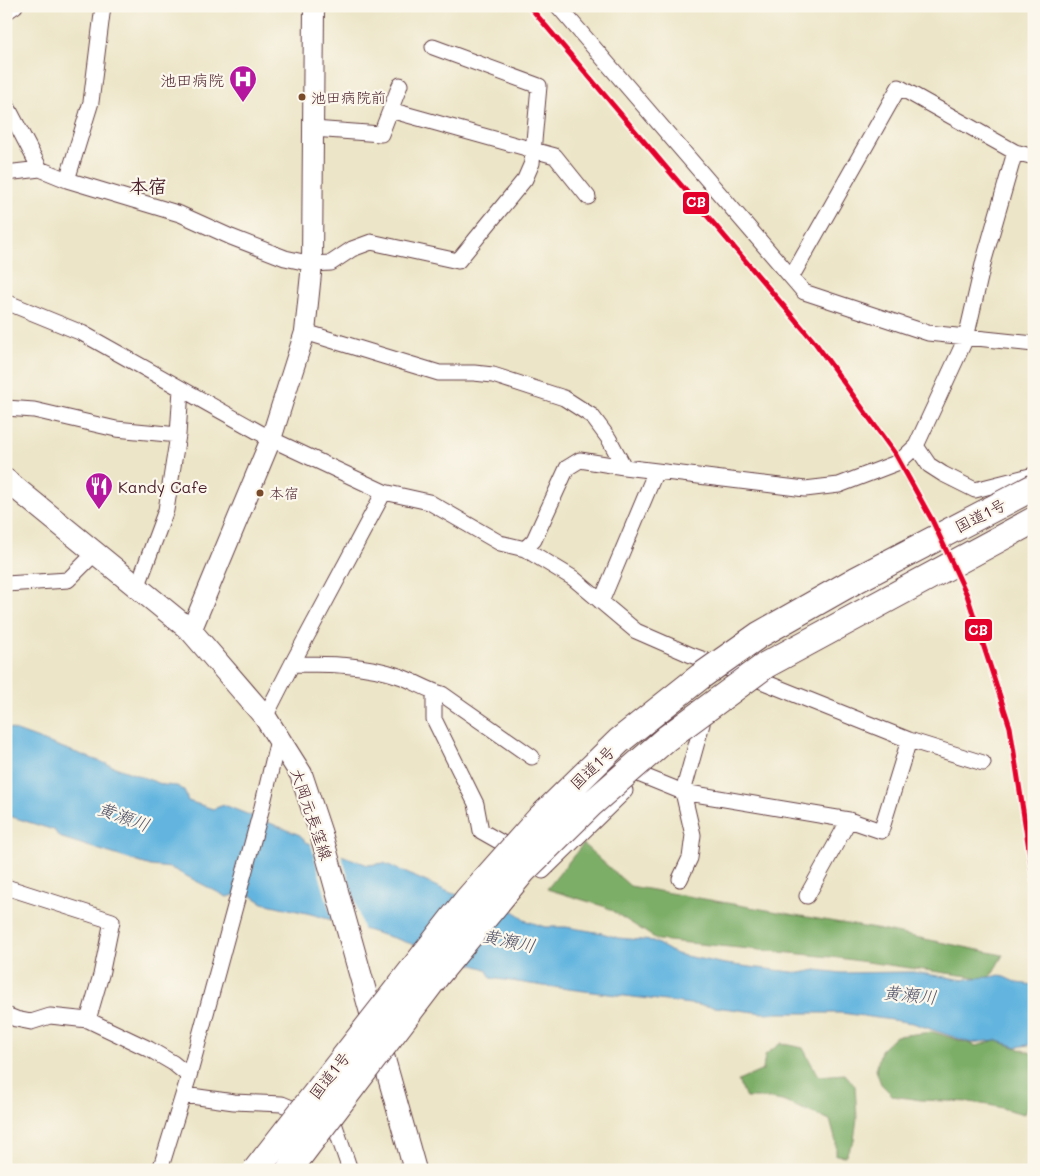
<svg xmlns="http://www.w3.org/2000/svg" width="1040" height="1176" font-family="Mali,'Klee One',sans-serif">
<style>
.green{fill:#9cca78;stroke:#737452}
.forest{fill:#7dae68;stroke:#64664a}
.water{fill:#64b5df;stroke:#576a85}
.pier{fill:#ece5c7}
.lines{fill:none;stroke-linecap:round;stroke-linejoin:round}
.street-casing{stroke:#623d42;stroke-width:17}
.secondary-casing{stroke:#623d42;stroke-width:22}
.primary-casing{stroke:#623d42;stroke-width:24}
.street{stroke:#fff;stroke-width:15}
.secondary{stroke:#fff;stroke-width:20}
.primary{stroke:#fff;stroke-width:22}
.highway-bridge-casing{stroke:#623d42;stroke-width:28;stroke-linecap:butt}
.highway-bridge{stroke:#fff;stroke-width:26}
.rail-1-casing{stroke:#fbf7ec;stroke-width:9}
.rail-1{stroke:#e4002b;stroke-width:5}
.bus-dot{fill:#7a4b2a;stroke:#fbf7ec;stroke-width:2}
.labels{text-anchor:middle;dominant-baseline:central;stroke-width:4.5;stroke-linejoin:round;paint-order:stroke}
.bus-label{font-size:15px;fill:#4a1f2b;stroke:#fbf7ec;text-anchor:start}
.poi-label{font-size:16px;fill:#4a1f2b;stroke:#fbf7ec;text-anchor:end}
.street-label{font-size:16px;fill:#4a1f2b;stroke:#fbf7ec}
.water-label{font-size:18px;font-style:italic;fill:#53546a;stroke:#fbf7ec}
.quarter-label{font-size:19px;font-weight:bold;fill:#4a1f2b;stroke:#fbf7ec}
.line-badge{stroke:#fbf7ec;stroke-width:2}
.badge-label{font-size:14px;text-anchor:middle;font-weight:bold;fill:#fff}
</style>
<rect width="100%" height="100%" fill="#fbf7ec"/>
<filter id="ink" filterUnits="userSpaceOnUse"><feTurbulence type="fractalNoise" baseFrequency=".02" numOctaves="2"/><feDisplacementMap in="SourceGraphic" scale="10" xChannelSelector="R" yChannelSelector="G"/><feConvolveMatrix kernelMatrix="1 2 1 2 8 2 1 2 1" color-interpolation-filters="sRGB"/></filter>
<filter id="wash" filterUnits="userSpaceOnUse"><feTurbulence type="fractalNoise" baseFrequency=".0096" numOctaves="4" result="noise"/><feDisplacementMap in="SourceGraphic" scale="20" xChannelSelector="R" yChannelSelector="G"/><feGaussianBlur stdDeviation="1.12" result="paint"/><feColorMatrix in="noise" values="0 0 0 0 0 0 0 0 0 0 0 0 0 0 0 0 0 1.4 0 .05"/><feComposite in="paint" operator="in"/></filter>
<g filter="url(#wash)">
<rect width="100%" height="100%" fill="#ece5c7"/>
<path class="green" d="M 1034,813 L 1034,864 L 1027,830 Z"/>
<path class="forest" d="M 583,844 L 630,886 L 881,930 L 1003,955 L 989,979 L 831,957 L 658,940 L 606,907 L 547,889 Z
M 933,1032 L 977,1046 L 995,1040 L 1034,1054 L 1034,1094 L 1024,1114 L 994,1106 L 970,1102 L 921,1100 L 893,1096 L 881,1084 L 876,1070 L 881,1050 L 896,1036 Z
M 781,1043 L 803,1048 L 818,1076 L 845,1074 L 855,1086 L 857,1118 L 854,1140 L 845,1156 L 836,1155 L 836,1142 L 830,1120 L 782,1101 L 765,1098 L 746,1098 L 738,1081 L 763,1070 L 765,1055 Z"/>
<path class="water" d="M 6,727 L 164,785 L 177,786 L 184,790 L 188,801 L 213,809 L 224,805 L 300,835 L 306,842 L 368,865 L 384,863 L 451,893 L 514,911 L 524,920 L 545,927 L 566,927 L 602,933 L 618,938 L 653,941 L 676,954 L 725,964 L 800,973 L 816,970 L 842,973 L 913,972 L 964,980 C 976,976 987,979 1000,975 L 1017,983 L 1034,985 L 1034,1044 L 1017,1047 L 995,1040 L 971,1043 L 913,1023 L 842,1013 L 763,1013 L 544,986 L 491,978 L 486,969 L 397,939 L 311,914 L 263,903 L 246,892 L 227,897 L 171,868 L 151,866 L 59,837 L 54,830 L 6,815 Z"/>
<path class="pier" d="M 310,841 L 341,853 L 364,932 L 333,923 Z"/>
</g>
<g filter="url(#ink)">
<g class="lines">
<g class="street-casing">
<path id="street" d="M 558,6 L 804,292 L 928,333 L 1034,344
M 6,12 L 15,6
M 6,104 L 40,169 L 67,180 L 180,214 L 231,237 L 285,258 L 312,264 L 331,263 L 352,249 L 371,242 L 458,261 L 525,179 L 532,163 L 539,86 L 433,47
M 390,110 L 555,156 L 588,197
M 313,129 L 381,134 L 400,85
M 6,173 L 40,169
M 67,180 L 91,102 L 103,6
M 792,276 L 899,87 L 1015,152 L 1034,157
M 6,302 L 82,333 L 271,439 L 384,492 L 429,502 L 500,543 L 525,549 L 534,540 L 567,468 L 580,460 L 624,467 L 805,489 L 839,485 L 899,462 L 916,446 L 966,338 L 984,260 L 1015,152
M 305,332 L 439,373 L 474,373 L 493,375 L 564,398 L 592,416 L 609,439 L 624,467
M 6,408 L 34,410 L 116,429 L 178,435 L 181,389
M 916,446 L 929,465 L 943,474 L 975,490 L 1034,475
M 525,549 L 573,578 L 636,631 L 691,655 L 764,682 L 909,740 L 983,763
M 6,584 L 68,580 L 94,554
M 137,588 L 166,510 L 178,435
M 601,602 L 656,471
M 292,664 C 327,664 365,664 399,676 C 414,681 427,690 442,694 L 532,757
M 434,692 L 434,719 L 476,804 L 481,831 L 518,852 L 543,871 L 625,791
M 265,717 L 292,664 L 384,492
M 641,775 L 683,792 L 849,820
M 680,879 L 690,858 L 693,835 L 683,792 L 702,724
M 6,887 L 112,921 L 101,975 L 88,1020
M 807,896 L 849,820 L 881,831 L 909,740
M 6,1015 L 16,1019 L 31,1022 L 50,1016 L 88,1020 L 149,1049 L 173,1063 L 189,1076
M 184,1095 L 234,1102 L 282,1104 L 335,1126 L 350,1170
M 160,1170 L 189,1076 L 262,807 L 279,736"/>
</g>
<g class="secondary-casing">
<path id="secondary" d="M 191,631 L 271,439 L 305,332 L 312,264 L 314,6"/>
</g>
<g class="primary-casing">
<path id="primary" d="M 6,480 L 191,631 L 265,717 L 301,774 L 321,834 L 415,1170"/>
</g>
<use href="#street" class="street"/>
<use href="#secondary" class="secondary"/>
<use href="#primary" class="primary"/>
<g class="highway-bridge-casing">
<path id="highway-bridge" d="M 256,1170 L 467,900 L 539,819 L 619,741 L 701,676 L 759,635 L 856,580 L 1034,487
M 289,1170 L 438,974 L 523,871 L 590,805 L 667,738 L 766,665 L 1034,520"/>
</g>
<use href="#highway-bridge" class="highway-bridge"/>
<g class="rail-1-casing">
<path id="rail-1" d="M 529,6 L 816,344 L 896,455 L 932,520 L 967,595 L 1010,727 L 1034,881"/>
</g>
<use href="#rail-1" class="rail-1"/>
</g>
</g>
<defs>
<g id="hospital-pin" transform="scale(1.4375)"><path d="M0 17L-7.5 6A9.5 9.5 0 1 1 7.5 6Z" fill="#b5179e" stroke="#fbf7ec"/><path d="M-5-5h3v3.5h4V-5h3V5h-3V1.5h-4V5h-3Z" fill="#fff"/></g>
<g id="restaurant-pin" transform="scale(1.4375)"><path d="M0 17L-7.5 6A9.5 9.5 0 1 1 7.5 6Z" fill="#b5179e" stroke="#fbf7ec"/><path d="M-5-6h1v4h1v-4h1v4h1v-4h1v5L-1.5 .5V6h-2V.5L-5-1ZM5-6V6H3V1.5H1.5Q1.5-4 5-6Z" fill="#fff"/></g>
</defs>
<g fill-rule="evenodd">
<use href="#hospital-pin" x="243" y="79"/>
<use href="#restaurant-pin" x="99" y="486"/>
</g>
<g class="bus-dot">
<circle cx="302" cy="97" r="4.5"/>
<circle cx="260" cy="493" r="4.5"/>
</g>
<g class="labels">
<g class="bus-label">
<text x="311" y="97">池田病院前</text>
<text x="269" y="493">本宿</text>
</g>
<g class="poi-label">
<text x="224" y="79">池田病院</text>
<text x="118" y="486" text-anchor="start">Kandy Cafe</text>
</g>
<g class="street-label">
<text transform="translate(980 515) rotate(-27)">国道1号</text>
<text transform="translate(592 767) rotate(-44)">国道1号</text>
<text transform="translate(312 814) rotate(71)">大岡元長窪線</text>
<text transform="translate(329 1075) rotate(-52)">国道1号</text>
</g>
<g class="water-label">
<text transform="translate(124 816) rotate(20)">黄瀬川</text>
<text transform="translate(509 940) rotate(12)">黄瀬川</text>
<text transform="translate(910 994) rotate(6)">黄瀬川</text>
</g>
<g class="quarter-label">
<text x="148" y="185">本宿</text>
</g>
</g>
<g class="line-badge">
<rect x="682" y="191" width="28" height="24" rx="5" fill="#e4002b"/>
<rect x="964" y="618" width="29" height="24" rx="5" fill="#e4002b"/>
</g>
<g class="badge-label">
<text x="696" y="207">CB</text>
<text x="978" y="635">CB</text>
</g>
<rect width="1040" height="1176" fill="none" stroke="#fbf7ec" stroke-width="25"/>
</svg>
